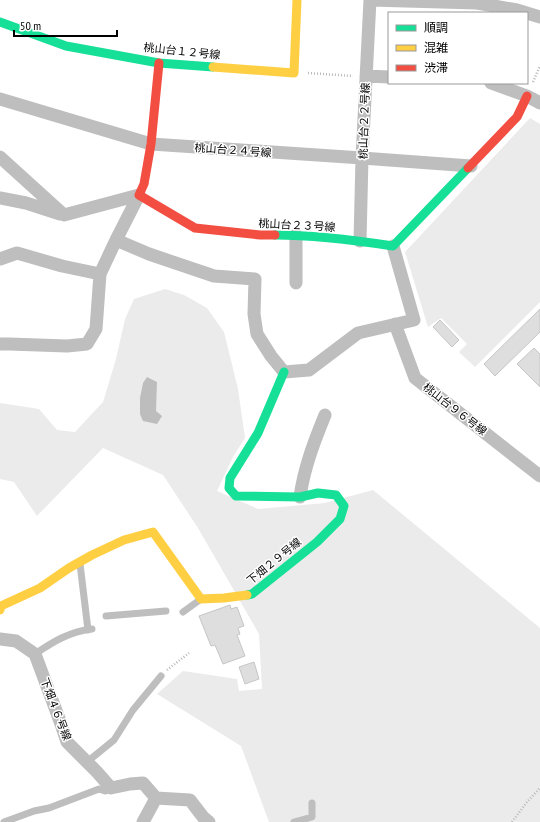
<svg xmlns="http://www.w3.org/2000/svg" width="540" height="822" font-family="'PT Sans Narrow','Noto Sans JP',sans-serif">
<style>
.green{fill:#ebebeb}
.water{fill:#bdbdbd}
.building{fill:#dedede;stroke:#c6c6c6}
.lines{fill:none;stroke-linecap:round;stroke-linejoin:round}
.path{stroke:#b9b9b9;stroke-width:2.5;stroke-dasharray:1 2;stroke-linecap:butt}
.lane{stroke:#bebebe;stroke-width:7}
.street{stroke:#bebebe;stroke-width:13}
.fast{stroke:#16e098;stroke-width:9}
.slow{stroke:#ffcf43;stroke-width:9}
.jam{stroke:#f24e42;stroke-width:9}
.labels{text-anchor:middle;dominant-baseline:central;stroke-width:3;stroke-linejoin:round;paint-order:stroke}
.street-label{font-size:11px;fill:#000;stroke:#fff}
</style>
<rect width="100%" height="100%" fill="#fff"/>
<path class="green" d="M 530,118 L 540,124 L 540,302 L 475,367 L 459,352 L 467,344 L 441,318 L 428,327 L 405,252 Z
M 165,289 L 184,295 L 207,308 L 224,332 L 238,389 L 245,438 L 233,457 L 217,491 L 258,509 L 325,503 L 373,490 L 540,628 L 540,822 L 269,822 L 241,746 L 157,694 L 183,671 L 237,679 L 239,691 L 262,689 L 259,634 L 198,528 L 163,475 L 103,448 L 37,516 L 14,482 L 0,479 L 0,403 L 39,409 L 57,430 L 75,432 L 103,402 L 116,359 L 125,319 L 134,299 Z"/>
<path class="water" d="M 147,377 L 157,382 L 156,411 L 162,416 L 157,424 L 143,421 L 140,414 L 140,398 L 143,383 Z"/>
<path class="building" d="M 540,309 L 540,332 L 495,376 L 484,364 Z
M 440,320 L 459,340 L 452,347 L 433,327 Z
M 534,348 L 540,354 L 540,387 L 517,364 Z
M 230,605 L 231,609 L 237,607 L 244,626 L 238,628 L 240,634 L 237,635 L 245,656 L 223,664 L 215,645 L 211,646 L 199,616 Z
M 254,662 L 259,679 L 245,684 L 239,667 Z"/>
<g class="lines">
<path class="path" d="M 308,73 L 353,76
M 533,82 L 540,66
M 167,670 L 189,653
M 512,822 L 527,802 L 540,788"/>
<path class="lane" d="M 80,564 L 88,630
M 183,612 L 201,599
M 106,616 L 166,611
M 35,654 C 54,641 69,632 92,629
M 87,762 L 114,740 L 133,710 L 161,676
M 4,822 L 34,811 L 49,808 L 99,789 L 105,791 L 111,788
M 294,822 L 312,817 L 312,803"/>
<path class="street" d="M 370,0 L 477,3 L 517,10 L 540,17
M 366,76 L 389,77
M 491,83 L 527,96 L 540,103
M 0,99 L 151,144 L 362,158 L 471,166
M 0,157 L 64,215 L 139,195
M 0,198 L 26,203 L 60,214
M 296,235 L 296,283
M 116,240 L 149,254 L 214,276 L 255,279 L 254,314 L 257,334 L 271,356 L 284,372 L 309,370 L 358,333 L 414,320 L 393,246
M 360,241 L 362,158 L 370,0
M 0,259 L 17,253 L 62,266 L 100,274
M 395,324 L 415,378 L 540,476
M 0,344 L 9,344 L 67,346 L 87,344 L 96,329 L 100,274 L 116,240 L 139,195
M 300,497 C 304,468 314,442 325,415
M 0,639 L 16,641 L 35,654 L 61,724 L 67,742 L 97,772 L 111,788 L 130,784 L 143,783 L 156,798 L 190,800 L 203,817 L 209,822
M 143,822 L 156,798"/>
<path class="fast" d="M 0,22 L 66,46 L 159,63 L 213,67
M 275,235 C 314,235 354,240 393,246 L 468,168
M 247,595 L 252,594 L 317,542 L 340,519 L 344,506 L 336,495 L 318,493 L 300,497 L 236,496 L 229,488 L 230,478 L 258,433 L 284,372"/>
<path class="slow" d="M 213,67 L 294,73 L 297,0
M 0,610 L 1,606 L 40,588 L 69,568 L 92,555 L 124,540 L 153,532 L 201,599 L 224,598 L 247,595"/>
<path class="jam" d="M 159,63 L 151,144 L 144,184 L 139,195 L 195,228 L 260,235 L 275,235
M 468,168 L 517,117 L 527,96"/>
</g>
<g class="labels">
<g class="street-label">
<text transform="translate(182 51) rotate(6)">桃山台１２号線</text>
<text transform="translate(364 121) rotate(-88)">桃山台２２号線</text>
<text transform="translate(233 150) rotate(4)">桃山台２４号線</text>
<text transform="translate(297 225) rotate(3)">桃山台２３号線</text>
<text transform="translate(455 409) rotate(38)">桃山台９６号線</text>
<text transform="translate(274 561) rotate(-39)">下畑２９号線</text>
<text transform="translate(56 709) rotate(69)">下畑４６号線</text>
</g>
</g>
<rect x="388" y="12" width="140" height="72" fill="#ffffff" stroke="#999999"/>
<rect x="396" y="25" width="20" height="6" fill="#16e098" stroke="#999999"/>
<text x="424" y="32" font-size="12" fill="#000000">順調</text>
<rect x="396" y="45" width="20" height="6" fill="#ffcf43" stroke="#999999"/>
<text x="424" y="52" font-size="12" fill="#000000">混雑</text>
<rect x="396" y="65" width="20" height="6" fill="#f24e42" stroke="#999999"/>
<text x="424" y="72" font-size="12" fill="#000000">渋滞</text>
<path d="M14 30v6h103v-6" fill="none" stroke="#000000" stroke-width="2"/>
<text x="20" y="30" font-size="12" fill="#000000" stroke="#ffffff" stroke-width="3" paint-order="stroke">50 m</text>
</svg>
